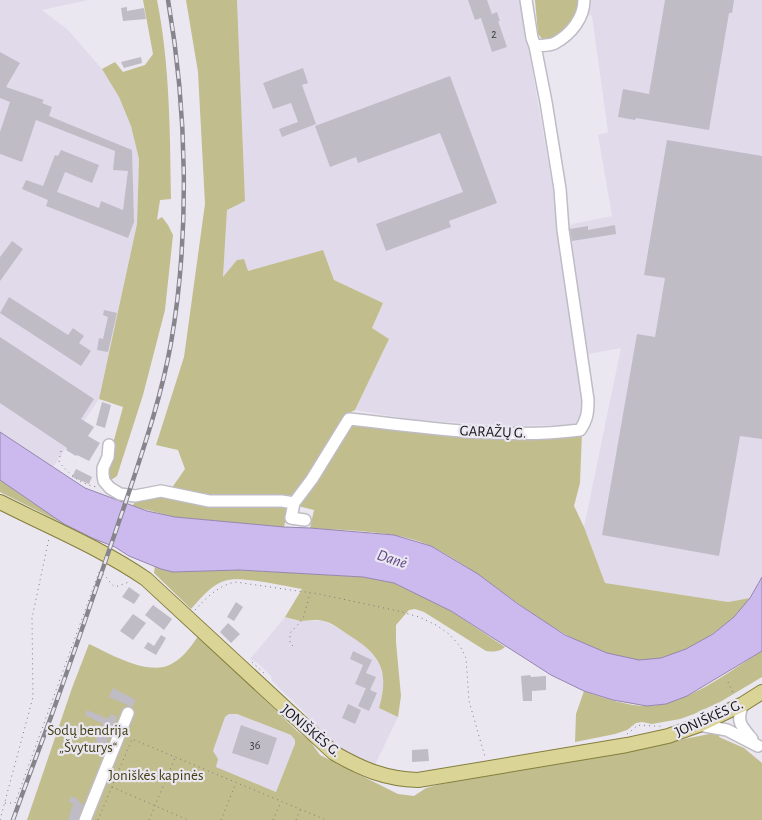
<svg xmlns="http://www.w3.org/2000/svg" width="762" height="820" font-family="'Alegreya Sans',sans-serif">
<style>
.built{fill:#e0daeb}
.green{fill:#c1bd8c;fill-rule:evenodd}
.water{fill:#ccb9ee;stroke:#9587ad}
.building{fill:#bfbcc6}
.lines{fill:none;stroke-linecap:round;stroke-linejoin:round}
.minor-casing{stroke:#bfbcc5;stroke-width:14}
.major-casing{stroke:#857e3c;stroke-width:16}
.path{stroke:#7c7a81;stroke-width:1;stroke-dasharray:1 4;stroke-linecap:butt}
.minor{stroke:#fff;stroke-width:11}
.major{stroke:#dad497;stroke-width:14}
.rail-casing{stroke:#87858c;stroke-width:4.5}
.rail{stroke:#eae7f1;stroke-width:2.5;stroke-dasharray:8;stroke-linecap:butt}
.labels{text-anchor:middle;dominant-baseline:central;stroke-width:4.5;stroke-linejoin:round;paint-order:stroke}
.number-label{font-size:12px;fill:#3f3d42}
.street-label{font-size:15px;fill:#141316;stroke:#eae7f1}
.park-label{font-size:15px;fill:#413d11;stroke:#eae7f1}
.water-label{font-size:16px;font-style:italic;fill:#5f4585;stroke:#eae7f1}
</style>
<rect width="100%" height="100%" fill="#eae7f1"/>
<path class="built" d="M 0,0 L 88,0 L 42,10 L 68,30 L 102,69 L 119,97 L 131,126 L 139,159 L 137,224 L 99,399 L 53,467 L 0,432 Z
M 237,0 L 520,0 L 552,183 L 568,290 L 583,407 L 583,416 L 579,421 L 570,425 L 513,426 L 414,420 L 355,410 L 389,339 L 372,328 L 383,303 L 334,280 L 323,250 L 223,278 L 227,209 L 245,201 Z
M 587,0 L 762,0 L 762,577 L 750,598 L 728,602 L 605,583 L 584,527 L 621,348 L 588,354 L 566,230 L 572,224 L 612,216 L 598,135 L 608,132 L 592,16 L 587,14 Z
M 285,617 L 298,621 L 325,621 L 366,645 L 375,655 L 380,666 L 384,681 L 384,693 L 379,708 L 398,717 L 374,767 L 341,750 L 315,726 L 305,713 L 272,681 L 271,676 L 259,664 L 250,659 Z
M 229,714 L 237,714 L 291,735 L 295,740 L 296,744 L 276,792 L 216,767 L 213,751 L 225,717 Z"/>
<path class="green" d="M 143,0 L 157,0 C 170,65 170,133 171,199 L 160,200 L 157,220 L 162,217 L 168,225 L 173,235 L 165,310 L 143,395 L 117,476 L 111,480 L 106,469 L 123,407 L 99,399 L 137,224 L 139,159 L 131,126 L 119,97 L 102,69 L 115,62 L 123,72 L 145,65 L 153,54 Z
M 186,0 L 237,0 L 245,201 L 227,210 L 223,277 L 237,260 L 244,259 L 248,271 L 323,250 L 334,280 L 383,303 L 372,328 L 389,339 L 355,410 L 349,413 L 294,495 L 231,497 L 171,489 L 185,469 L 178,450 L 156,445 L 184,357 L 205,204 L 198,72 Z
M 535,0 L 581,0 L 581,10 C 570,24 562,39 543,40 L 538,34 Z
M 352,423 L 582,432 L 580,483 L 574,506 L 584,527 L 605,583 L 728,602 L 750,598 C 744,605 739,612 733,618 C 711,638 668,664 637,660 C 562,651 499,581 433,547 C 399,530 347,531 310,528 L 314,510 L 298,506 Z
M 0,480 L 64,524 L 0,492 Z
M 158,496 L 289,505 L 284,527 L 175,517 L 132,506 L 137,500 L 151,499 Z
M 155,565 L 161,569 L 173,572 L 239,570 L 363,577 L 394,583 L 451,611 L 505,647 C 499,652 494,652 486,651 L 424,612 L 415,609 L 409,610 L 396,625 L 396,642 L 401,696 L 398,717 L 379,708 C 390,670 380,654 347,634 C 341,630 331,622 324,621 C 316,619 308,621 300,621 C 295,620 290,618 285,617 L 302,589 C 283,586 240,575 224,581 C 211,585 200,599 191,609 L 154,573 Z
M 199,635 L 297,731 L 310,741 L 320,755 L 398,794 L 414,796 L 426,788 L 442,784 L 625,751 L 714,733 L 720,734 L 719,737 L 744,748 L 762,763 L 762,820 L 27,820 L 72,688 L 89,644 C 111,654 150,678 173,663 C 184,657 192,645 199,635 ZM 229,714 L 237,714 L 291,735 L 295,740 L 295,744 L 276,792 L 216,767 L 218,759 L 213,751 L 225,717 Z
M 762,651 L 762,677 L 720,702 L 694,714 L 680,719 L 652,724 L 642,722 L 636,723 L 627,730 L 615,734 L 575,742 L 576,714 L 584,691 C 604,698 626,706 648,706 C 685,706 731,670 762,651 Z"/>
<path class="water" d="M 0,432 L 85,488 L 147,511 L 175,517 L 284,527 L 310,528 L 394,535 L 431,546 L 478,574 L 518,604 L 565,635 L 607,653 L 639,660 L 661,658 L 686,649 L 713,634 L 734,617 L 750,598 L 762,577 L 762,651 L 687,696 L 666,704 L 647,706 L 613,700 L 584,691 L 551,675 L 451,611 L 394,583 L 363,577 L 239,570 L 173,572 L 161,569 L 129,556 L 115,547 L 92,538 L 64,524 L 0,480 Z"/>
<path class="building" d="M 468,0 L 487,0 L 492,14 L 497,12 L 500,21 L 498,21 L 507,47 L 492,52 L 481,18 L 475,20 Z
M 665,0 L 734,0 L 732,13 L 729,13 L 709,130 L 636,118 L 635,120 L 618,117 L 623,89 L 649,94 Z
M 127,7 L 127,11 L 144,8 L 146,19 L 123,21 L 121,8 Z
M 0,52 L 20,63 L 6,87 L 44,100 L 42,103 L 52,107 L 49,116 L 132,150 L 134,222 L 128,238 L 46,206 L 48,200 L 22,189 L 26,180 L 43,186 L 55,155 L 58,156 L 61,150 L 99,165 L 92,183 L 65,172 L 57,192 L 99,208 L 101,201 L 123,210 L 128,171 L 113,170 L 115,151 L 36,120 L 22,162 L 0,154 L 0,132 L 10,102 L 0,98 Z
M 141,57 L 142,63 L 124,68 L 121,62 Z
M 303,68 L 308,83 L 302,85 L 316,124 L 282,137 L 279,129 L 298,122 L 291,103 L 273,109 L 263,83 Z
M 450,76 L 497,203 L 449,221 L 451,227 L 386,251 L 376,224 L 463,192 L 440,133 L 358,163 L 356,157 L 330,167 L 315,126 Z
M 667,140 L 762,156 L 762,439 L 740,436 L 719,556 L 602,535 L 637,334 L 655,337 L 665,278 L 644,275 Z
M 615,225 L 616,234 L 572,241 L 570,229 L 588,226 L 588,230 Z
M 12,241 L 23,249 L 0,281 L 0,257 Z
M 9,297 L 68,335 L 73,328 L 84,336 L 79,343 L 91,351 L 81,366 L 0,313 Z
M 104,310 L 117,313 L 108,352 L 97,350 L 99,338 L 103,339 L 108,317 L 103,315 Z
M 0,337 L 94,399 L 81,419 L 94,427 L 88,436 L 100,443 L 89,461 L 77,455 L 76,456 L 66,450 L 67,448 L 0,403 Z
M 102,402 L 111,405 L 105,428 L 96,425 Z
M 76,469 L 92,477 L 89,484 L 72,477 Z
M 129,587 L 140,595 L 134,604 L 122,597 Z
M 236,602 L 243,607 L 234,621 L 227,617 Z
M 153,605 L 172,619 L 164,630 L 145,615 Z
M 133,614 L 146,623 L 133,640 L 120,631 Z
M 228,623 L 240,634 L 231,643 L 220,632 Z
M 161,635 L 166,638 L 156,655 L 144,648 L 148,642 L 154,646 Z
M 353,651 L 372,660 L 366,673 L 376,677 L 370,690 L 355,684 L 363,665 L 350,659 Z
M 530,675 L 531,677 L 546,676 L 546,690 L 532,691 L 532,701 L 523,701 L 521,676 Z
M 113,688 L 136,700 L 132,707 L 109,697 Z
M 366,688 L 377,693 L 369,711 L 358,706 Z
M 348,704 L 361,710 L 355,724 L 342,718 Z
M 87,710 L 108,719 L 111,714 L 117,717 L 105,745 L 95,741 L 103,724 L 85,715 Z
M 241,725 L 277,738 L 268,765 L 232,753 Z
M 428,749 L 429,761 L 412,762 L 412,750 Z
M 71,796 L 79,800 L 79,802 L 83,804 L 78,820 L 68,820 L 73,804 L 69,802 Z"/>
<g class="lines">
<g class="minor-casing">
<path id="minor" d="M 535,46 C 542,45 549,46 555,43 C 571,34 584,18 584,0
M 109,445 L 108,457 L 103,468 L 103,475 L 104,481 L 110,488 L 120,494 L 135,496 L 161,491 L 209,501 L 282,501 L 294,503 L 312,479 L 349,419 C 425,427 503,440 580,430 C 587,420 588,413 588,400 L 563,230 L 560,189 L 546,102 L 535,46 L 532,38 L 526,0
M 294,503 L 291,518 L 305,520
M 743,704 C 736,721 740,725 752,739
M 699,725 L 727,730 L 758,746
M 85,820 L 128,713"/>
</g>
<g class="major-casing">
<path id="major" d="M 0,502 C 49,527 101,548 146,579 L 334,753 C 362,769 385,779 418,780 L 627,745 L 668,736 L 699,725 L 743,704 L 762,692"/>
</g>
<path class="path" d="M 61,451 L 59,462 C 70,475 80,484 97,487
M 195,610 C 207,597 218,586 235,582 L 319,594 L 398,611 L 419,617 L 436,625 L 449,634 L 460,646 L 466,658 L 469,701 L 485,757
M 293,646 L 290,643 L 290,633 L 303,619 L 310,593
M 252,662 L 265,674
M 728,682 L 734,695
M 627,734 C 630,732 634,728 637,726 C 641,724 655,727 662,726
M 112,787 L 188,820
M 5,803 L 15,803 L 99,572 C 108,576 108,582 115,587 L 129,582
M 0,820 L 33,697 L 32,618 L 49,538
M 98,820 L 132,739 L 326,820
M 149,820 L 175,758
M 221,820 L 236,783
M 273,820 L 281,802
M 296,820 L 300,810"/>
<use href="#minor" class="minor"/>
<use href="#major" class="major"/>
<g class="rail-casing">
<path id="rail" d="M 13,820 C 27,780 43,740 57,700 C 80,636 102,571 124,507 C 142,453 161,399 171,343 C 190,234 187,109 168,0"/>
</g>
<use href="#rail" class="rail"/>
</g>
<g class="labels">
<g class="number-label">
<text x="494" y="34">2</text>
<text x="255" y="745">36</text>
</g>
<g class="street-label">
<text transform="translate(493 432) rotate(2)">GARAŽŲ G.</text>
<text transform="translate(709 718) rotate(-24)">JONIŠKĖS G.</text>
<text transform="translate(311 731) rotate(40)">JONIŠKĖS G.</text>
</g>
<g class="park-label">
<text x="88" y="730">Sodų bendrija<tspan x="88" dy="17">„Švyturys“</tspan></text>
<text x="156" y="775">Joniškės kapinės</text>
</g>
<g class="water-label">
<text transform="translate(392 559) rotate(18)">Danė</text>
</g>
</g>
</svg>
